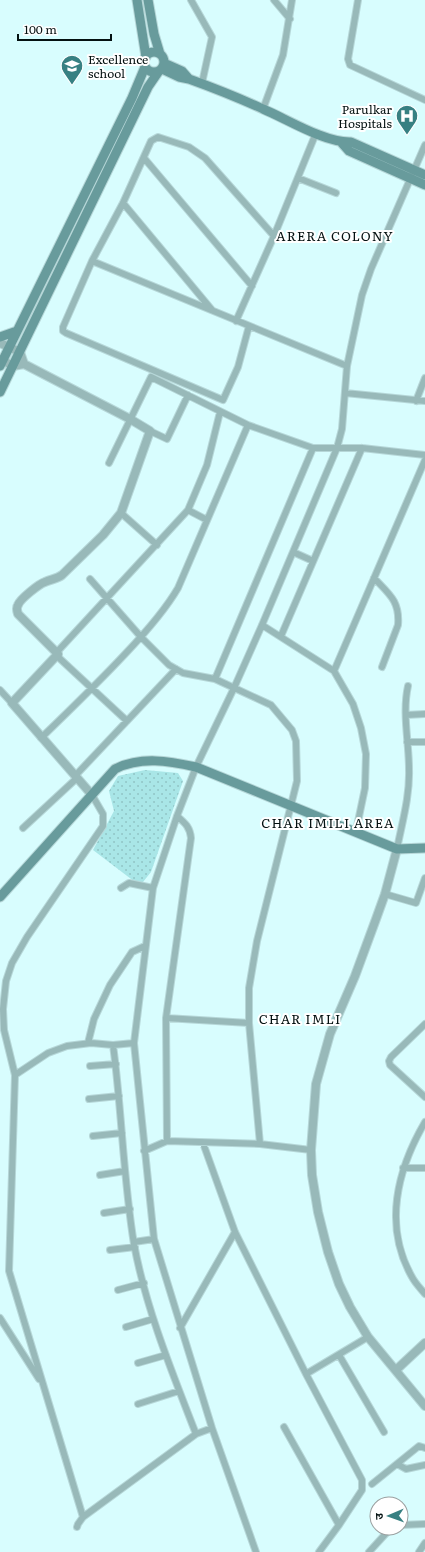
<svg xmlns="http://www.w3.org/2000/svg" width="425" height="1552" font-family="Literata,'Noto Sans Devanagari',serif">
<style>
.park{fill:url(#park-dots)}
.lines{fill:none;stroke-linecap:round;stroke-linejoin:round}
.minor-casing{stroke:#b6d7d8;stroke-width:8}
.tertiary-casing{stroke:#b6d7d8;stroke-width:10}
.secondary-casing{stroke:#b6d7d8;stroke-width:11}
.minor{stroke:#98b9b9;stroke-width:6}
.tertiary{stroke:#98b9b9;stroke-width:8}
.secondary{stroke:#689b9c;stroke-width:9}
.labels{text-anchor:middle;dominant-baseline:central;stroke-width:4;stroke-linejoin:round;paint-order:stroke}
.poi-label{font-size:12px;fill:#041111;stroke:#fff;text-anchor:start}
.neighbourhood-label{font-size:13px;letter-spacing:1px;fill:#041111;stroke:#fff}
</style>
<defs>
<pattern id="park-dots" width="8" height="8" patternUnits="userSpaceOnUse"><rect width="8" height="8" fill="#a9e6e7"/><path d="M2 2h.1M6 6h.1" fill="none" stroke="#90c4c5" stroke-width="1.8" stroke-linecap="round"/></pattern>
</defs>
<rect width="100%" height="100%" fill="#d8fdfe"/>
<path class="park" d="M 145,770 L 178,773 L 183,781 L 151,872 L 143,882 L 135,882 L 93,850 L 114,811 L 109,791 L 118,776 Z"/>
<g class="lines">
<g class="minor-casing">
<path id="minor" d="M 191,0 L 212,37 L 202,83
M 274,0 L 290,19
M 358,0 L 348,59 L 350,65 L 425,100
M 263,109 L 283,55 L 292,0
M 144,158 L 252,286
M 298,178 L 336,193
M 123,203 L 212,310
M 274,236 L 316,133
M 92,261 L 347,366
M 236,321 L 274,236 L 205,158 L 189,147 L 158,137 L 151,141 L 123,203 L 92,261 L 63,327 L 63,331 L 66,333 L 223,400 L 238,367 L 249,326
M 345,393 L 425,401
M 416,401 L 425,378
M 150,431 L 167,439 L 188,395
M 109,463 L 151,377 L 248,425 L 313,448 L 362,448 L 425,455
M 188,510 L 207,520
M 121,513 L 157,545
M 293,552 L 313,561
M 374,578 C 389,594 400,601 398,625 L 382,667
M 90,579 L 141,637 L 169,665 L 183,673 L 215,679 L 271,705 L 292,730 L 296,741 L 297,781 L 257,941 L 249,988 L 249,1023 L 260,1144
M 262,625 L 334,671 L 353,704 L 361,728 L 366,754 L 365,788 L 356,831
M 281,636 L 362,448
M 57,652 L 188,510 L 207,465 L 220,412
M 57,656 L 127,721
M 334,671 L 425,460
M 215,679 L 313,448
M 0,690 L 12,703
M 406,715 L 425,714
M 41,738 C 70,710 99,682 126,653 C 145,633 164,612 178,588 L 248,425
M 407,742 L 425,742
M 75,776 L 176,669
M 23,828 L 77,778
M 397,849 C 402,823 410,796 409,769 C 409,742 402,713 408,686
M 121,888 L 129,883 L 153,888
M 385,894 L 416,903 L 425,878
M 166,1018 L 249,1023
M 425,1024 L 391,1057 L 389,1061 L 390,1065 L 425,1097
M 88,1043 L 94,1019 L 110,985 L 132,952 L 145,946
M 113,1045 C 122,1111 123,1178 134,1244 C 146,1309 172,1372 196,1434
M 90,1066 L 116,1064
M 15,1075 L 48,1053 L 67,1046 L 91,1043 L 113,1045 L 134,1043
M 89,1099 L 119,1096
M 425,1122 C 397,1170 383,1226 412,1277 C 415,1283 421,1289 425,1294
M 93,1136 L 122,1133
M 167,1141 L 166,1018 L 191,838 C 190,827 185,823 177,816
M 203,1143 L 235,1232 L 306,1374 L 362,1480 L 362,1490 L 339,1525 L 319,1552
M 144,1151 L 167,1141 L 260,1144 L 311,1150
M 403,1168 L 425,1168
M 100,1175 L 125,1171
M 104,1213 L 130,1209
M 134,1242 L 154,1239
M 110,1250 L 135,1247
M 118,1290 L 144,1283
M 0,1318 L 39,1379
M 126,1327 L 153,1319
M 180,1328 L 235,1232
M 339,1355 L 384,1432
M 138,1363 L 166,1355
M 306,1374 L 368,1337
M 138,1404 L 179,1391
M 284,1427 L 339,1525
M 397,1464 L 406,1469 L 425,1465
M 372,1484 L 419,1446 L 425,1448
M 83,1517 L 9,1271 L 15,1075 L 4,1030 L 3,1009 L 6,981 L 12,963 L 27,937 L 103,826 L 103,814 L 92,795
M 401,1525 L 425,1524
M 77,1527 L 78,1524 L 83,1517 L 196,1434 L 212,1428
M 256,1552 L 212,1428 L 154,1239 L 134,1043 L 153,888 L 177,816 L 196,767 L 234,688 L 262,625 L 337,448 L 342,429 L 347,366 L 362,295 L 371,269 L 425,145
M 369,1552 L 390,1529 L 393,1528
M 419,1552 L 425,1543"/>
</g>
<g class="tertiary-casing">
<path id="tertiary" d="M 0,343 L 20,352 L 24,364
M 0,359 L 13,366 L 24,364 L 130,419 L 150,431 L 121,513 L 103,535 L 62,575 C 57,579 51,579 45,582 C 39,584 20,599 18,605 C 16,608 17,611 18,614 L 58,654 L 12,703 L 92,795
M 397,849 L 385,894 L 376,919 L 355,976 L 330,1034 L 316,1084 L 311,1150 L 312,1175 L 318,1212 L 328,1252 L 339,1284 L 350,1307 L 368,1337 L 425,1406
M 396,1370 L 425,1343"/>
</g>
<g class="secondary-casing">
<path id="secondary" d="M 137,0 L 146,57
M 148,0 L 154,34 L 160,54
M144 62a10 10 0 1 1 20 0a10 10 0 1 1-20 0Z
M 164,63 L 182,71 L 189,79
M 162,69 L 179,77 L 189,79 C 214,88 239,98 263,109 C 287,119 325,143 351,142 L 425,175
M 341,142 L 349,151 L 425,185
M 0,337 L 17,331
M 0,366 L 132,98 L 145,67
M 0,392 L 148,87 L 159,71
M 0,897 L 115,769 C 141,756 169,761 196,767 L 397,849 L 425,848"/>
</g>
<use href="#minor" class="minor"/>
<use href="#tertiary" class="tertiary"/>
<use href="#secondary" class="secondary"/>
</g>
<defs>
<g id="school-pin" transform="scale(1.15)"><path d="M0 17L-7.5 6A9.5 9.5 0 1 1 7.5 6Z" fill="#378082" stroke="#fff"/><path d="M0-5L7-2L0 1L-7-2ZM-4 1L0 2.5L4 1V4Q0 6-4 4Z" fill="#fff"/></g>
<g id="hospital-pin" transform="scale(1.15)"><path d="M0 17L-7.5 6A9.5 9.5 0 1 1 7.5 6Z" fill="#378082" stroke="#fff"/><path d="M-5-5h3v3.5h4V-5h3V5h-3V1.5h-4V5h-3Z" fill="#fff"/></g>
</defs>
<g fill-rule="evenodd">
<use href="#school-pin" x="72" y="66"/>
<use href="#hospital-pin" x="407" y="116"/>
</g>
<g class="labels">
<g class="poi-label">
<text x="88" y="59">Excellence<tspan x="88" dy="14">school</tspan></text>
<text x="392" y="109" text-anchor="end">Parulkar<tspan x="392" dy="14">Hospitals</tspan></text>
</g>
<g class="neighbourhood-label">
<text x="335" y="235">ARERA COLONY</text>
<text x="328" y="822">CHAR IMILI AREA</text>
<text x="300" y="1018">CHAR IMLI</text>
</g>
</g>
<g transform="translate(389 1516) rotate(268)"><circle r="19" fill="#ffffff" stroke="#9ba0a0"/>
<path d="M0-3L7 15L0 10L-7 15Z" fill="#378082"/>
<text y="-6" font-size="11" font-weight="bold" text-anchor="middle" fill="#041111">उ</text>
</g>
<path d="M18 34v6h93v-6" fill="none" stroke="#041111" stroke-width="2"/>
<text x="24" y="34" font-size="12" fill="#041111" stroke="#ffffff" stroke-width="3" paint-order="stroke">100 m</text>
</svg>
